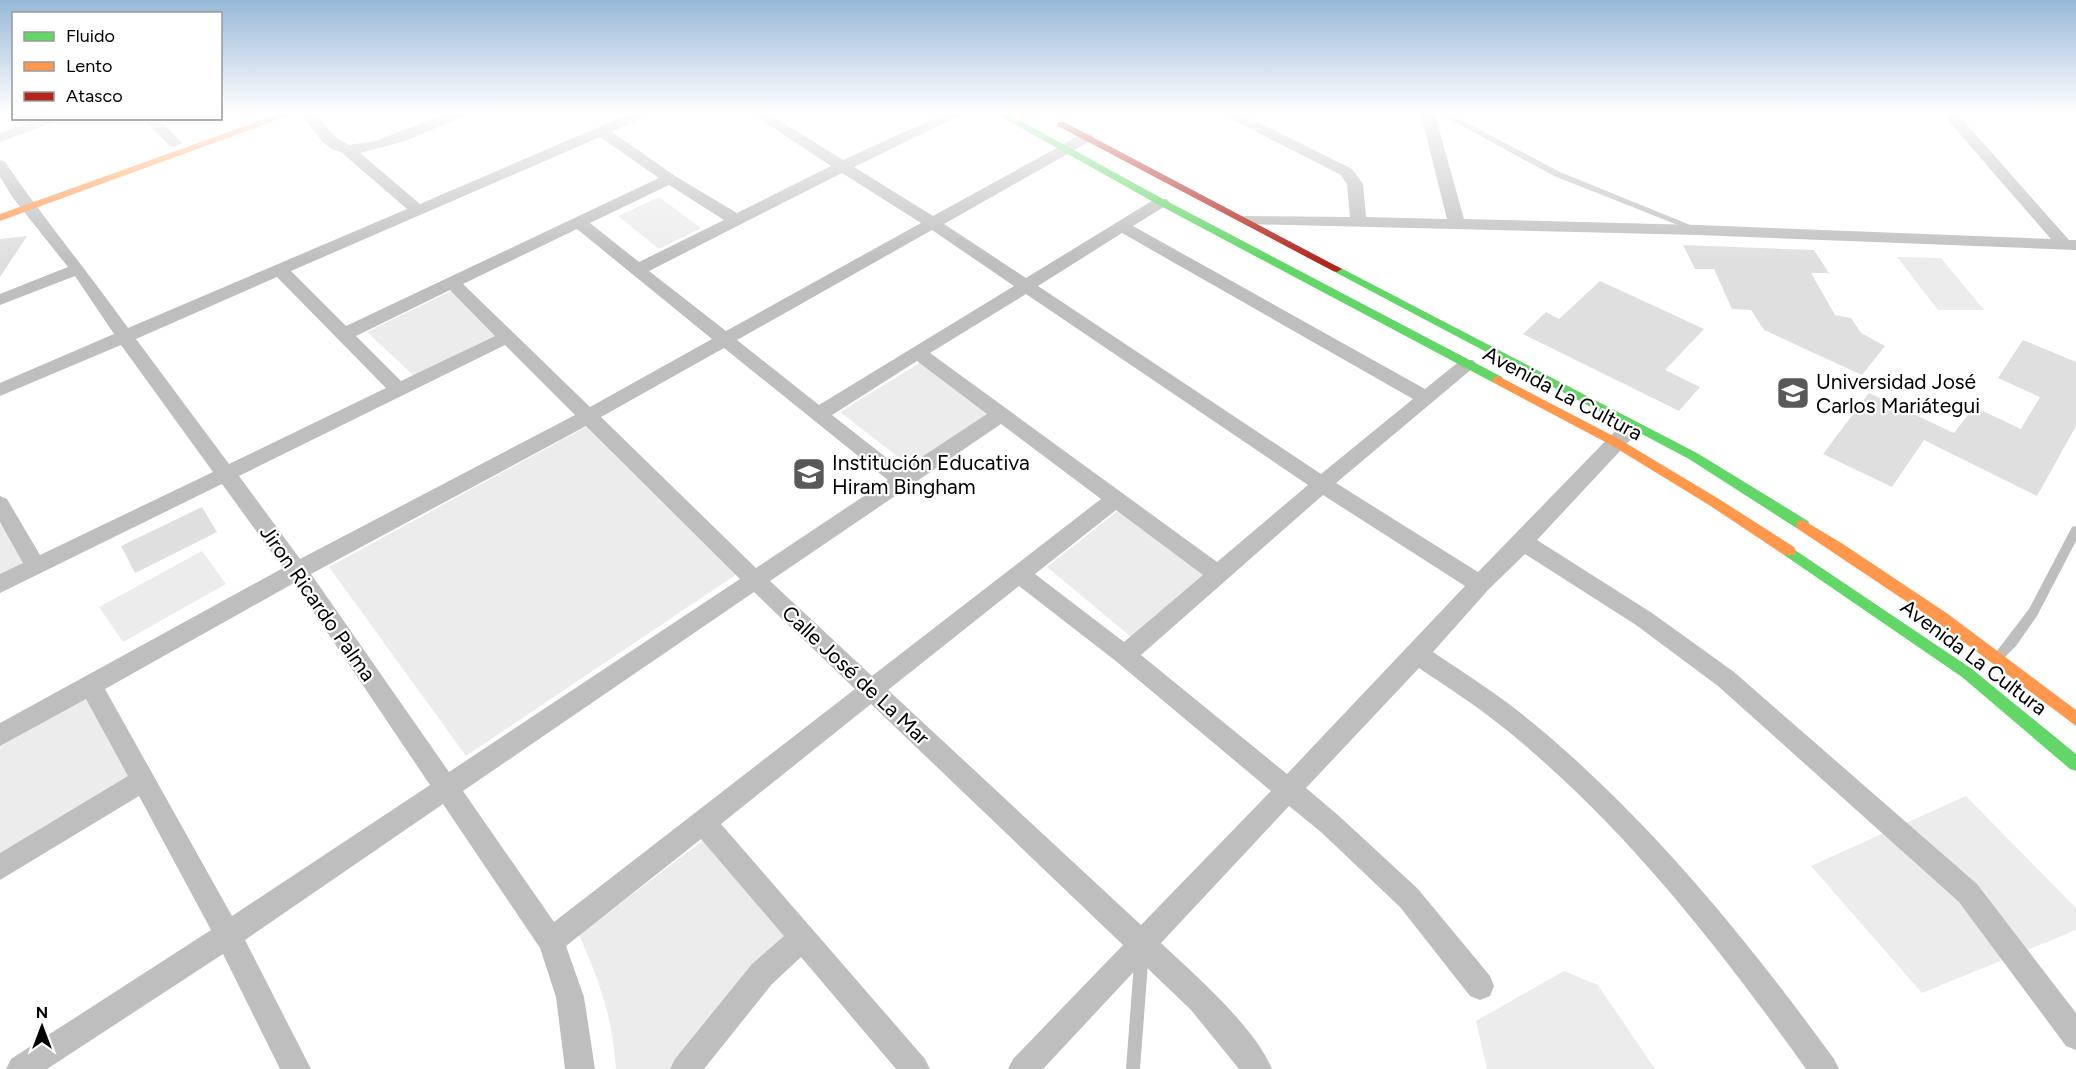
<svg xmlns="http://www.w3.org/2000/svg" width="2076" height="1069" font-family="Figtree,sans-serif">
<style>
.green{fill:#ececec}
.building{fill:#dfdfdf}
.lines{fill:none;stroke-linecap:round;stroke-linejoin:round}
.lane{fill:#bebebe;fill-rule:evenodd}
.street{fill:#bebebe;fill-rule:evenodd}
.fast{fill:#63d668;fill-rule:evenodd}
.slow{fill:#ff974d;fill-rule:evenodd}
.jam{fill:#b3261e;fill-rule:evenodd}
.labels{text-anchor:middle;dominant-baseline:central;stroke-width:4.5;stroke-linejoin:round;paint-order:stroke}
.poi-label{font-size:21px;fill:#000;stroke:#fff;text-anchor:start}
.street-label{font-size:21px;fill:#000;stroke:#fff}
</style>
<rect width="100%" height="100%" fill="#fff"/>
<path class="green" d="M 659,197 L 701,228 L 659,249 L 618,216 Z
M 1897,257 L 1941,258 L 1984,310 L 1938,310 Z
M 457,288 L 502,332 L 414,376 L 367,332 Z
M 926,359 L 995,411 L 911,467 L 840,412 Z
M 591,424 L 740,572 L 466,756 L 329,567 Z
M 1124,506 L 1213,570 L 1131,637 L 1047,567 Z
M 0,512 L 29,563 L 0,577 Z
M 202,551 L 226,584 L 123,642 L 99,607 Z
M 94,694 L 138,776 L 0,855 L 0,746 Z
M 1966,796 L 2076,908 L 2076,930 L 1922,993 L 1811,866 Z
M 714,832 L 797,932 L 680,1055 L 670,1069 L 616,1069 C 613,1020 599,979 579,935 Z
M 1564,971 L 1598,985 L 1655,1069 L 1487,1069 L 1476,1021 Z"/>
<path class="building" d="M 27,236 L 0,277 L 0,239 Z
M 1683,245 L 1814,250 L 1829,273 L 1811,273 L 1835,315 L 1851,318 L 1861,333 L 1885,346 L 1862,375 L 1764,330 L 1751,310 L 1732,309 L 1714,269 L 1695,269 Z
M 1600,281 L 1704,329 L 1665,370 L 1700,387 L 1679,411 L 1523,334 L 1546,312 L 1559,319 Z
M 2023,340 L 2076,362 L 2076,426 L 2037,496 L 1924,440 L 1892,487 L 1823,454 L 1869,393 L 1954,433 L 1974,407 L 2021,429 L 2040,397 L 1998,378 Z
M 202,507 L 217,532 L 135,573 L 121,546 Z"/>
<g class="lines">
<path class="lane" d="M 1435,111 L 1444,111 L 1560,172 L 1700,229 L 1699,231 L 1693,231 L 1554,176 Z
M 2076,526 L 2076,541 L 2037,616 L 2016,646 L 2003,659 L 1999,661 L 1995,659 L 1993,656 L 2029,609 L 2072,527 Z
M 1142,943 L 1147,945 L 1149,950 L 1140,1069 L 1126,1069 L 1135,950 L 1137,945 Z"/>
<path class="street" d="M 299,111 L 314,111 L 334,136 L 349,145 L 376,141 L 451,111 L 471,111 L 469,114 L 405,141 L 360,153 L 420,204 L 636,111 L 656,111 L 612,132 L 675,176 L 737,213 L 831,166 L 748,111 L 765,111 L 843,160 L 950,111 L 969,111 L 854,167 L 933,216 L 1082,134 L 1092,134 L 1094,137 L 1092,140 L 944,224 L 1026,278 L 1155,199 L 1167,199 L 1169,202 L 1167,205 L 1133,226 L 1425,389 L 1461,360 L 1473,360 L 1476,364 L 1473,368 L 1336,483 L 1478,572 L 1620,426 L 1627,424 L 1634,426 L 1637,431 L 1634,436 L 1537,540 L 1652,613 L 1734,672 L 1977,884 L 2076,1013 L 2076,1050 L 2066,1046 L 1959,902 L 1718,686 L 1636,625 L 1525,554 L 1488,590 L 1433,652 C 1467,675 1502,697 1533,723 C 1650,820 1745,937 1834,1059 L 1839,1069 L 1806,1069 C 1718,946 1623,824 1504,728 C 1477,706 1447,687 1419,668 L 1306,788 L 1339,816 L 1418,889 L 1490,976 L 1494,986 L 1490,996 L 1480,1000 L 1470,996 L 1400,907 L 1321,832 L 1289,806 L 1161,943 C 1195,975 1254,1026 1272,1069 L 1239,1069 L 1191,1010 L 1142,963 L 1043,1069 L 1008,1069 L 1013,1059 L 1123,945 L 871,704 L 721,824 L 925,1059 L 930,1069 L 896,1069 L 801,957 L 772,984 L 704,1069 L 670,1069 L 675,1059 L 752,964 L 784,936 L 701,839 L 566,946 L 584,997 L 595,1069 L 565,1069 L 556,997 L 540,948 L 443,804 L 245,940 L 311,1069 L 280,1069 L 223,954 L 47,1069 L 6,1069 L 11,1059 L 211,930 L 139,796 L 0,880 L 0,853 L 128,776 L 86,699 L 0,746 L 0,723 L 283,568 L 222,484 L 0,593 L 0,574 L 23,563 L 0,522 L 0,496 L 7,499 L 40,555 L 213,472 L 121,345 L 0,396 L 0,383 L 114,334 L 75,276 L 0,305 L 0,294 L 68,267 L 13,198 L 0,177 L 0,160 L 5,162 C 44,219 88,272 128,328 L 407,209 L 341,152 L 332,149 L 323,142 ZM 600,137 L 659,178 L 346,326 L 291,271 ZM 842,173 L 921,223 L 726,331 L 649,271 ZM 669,185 L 724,220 L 639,262 L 590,223 ZM 577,229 L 712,339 L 590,407 L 463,284 ZM 932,230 L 1014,286 L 819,405 L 737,340 ZM 1122,233 L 1413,399 L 1321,474 L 1038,286 ZM 277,277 L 386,388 L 229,464 L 136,339 ZM 450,290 L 495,336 L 401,381 L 356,336 ZM 1026,294 L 1308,485 L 1217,562 L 930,353 ZM 505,345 L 575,415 L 300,559 L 239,476 ZM 724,348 L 888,480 L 756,568 L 601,417 ZM 917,361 L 987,414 L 902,470 L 832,415 ZM 1001,424 L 1101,499 L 872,676 L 770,581 ZM 586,426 L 740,579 L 449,772 L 311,574 ZM 1323,495 L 1465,586 L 1287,774 L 1141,655 ZM 1116,510 L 1203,575 L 1124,642 L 1035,574 ZM 294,583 L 430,785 L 232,916 L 105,689 ZM 1019,586 L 1117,662 L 1271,791 L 1141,925 L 888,690 ZM 754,592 L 855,689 L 554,922 L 463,791 Z
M 1216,111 L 1235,111 L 1352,169 L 1363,184 L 1366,217 L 1447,219 L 1420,111 L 1434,111 L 1464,219 L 1698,225 L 2051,239 L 1940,111 L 1955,111 L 2069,240 L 2076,240 L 2076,250 L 1698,235 L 1246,224 L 1238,219 L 1240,216 L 1350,217 L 1347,184 L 1341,175 Z
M 42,118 L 64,118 L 0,142 L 0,133 Z
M 142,118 L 158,118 L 182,143 L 175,147 L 170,146 Z"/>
<path class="fast" d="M 991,111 L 1003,111 L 1165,200 L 1502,377 L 1504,380 L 1502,383 L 1494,383 L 1157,204 Z
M 1337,266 L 1697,453 L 1808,521 L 1810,525 L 1808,529 L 1798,529 L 1689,459 L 1333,271 L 1333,267 Z
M 1789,546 L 1972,669 L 2076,754 L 2076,771 L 2070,769 L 1962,677 L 1784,555 L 1782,551 L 1784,547 Z"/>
<path class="slow" d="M 287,111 L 301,111 L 0,221 L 0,214 Z
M 1498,376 L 1619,439 L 1719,499 L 1794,547 L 1796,551 L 1794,555 L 1784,555 L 1709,505 L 1611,445 L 1494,383 L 1492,380 L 1494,377 Z
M 1803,520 L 1843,544 L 1948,614 L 2076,710 L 2076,726 L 1937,622 L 1798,529 L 1796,525 L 1798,521 Z"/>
<path class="jam" d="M 1058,122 L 1064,122 L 1342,269 L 1337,272 L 1333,271 L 1058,126 Z"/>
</g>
<linearGradient id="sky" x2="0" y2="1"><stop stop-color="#97b8d8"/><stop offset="0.43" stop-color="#fff"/><stop offset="1" stop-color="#fff" stop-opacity="0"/></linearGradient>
<rect width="2076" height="261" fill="url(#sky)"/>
<defs>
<g id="university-square" transform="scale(1.725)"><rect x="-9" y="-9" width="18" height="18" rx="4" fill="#595959" stroke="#fff"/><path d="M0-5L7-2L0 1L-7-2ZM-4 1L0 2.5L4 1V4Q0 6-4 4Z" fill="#fff"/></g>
<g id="school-square" transform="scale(1.725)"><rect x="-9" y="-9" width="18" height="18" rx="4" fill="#595959" stroke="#fff"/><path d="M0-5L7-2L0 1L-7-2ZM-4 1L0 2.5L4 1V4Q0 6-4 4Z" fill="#fff"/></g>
</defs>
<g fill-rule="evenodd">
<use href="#university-square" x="1793" y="393"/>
<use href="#school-square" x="809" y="474"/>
</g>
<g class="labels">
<g class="poi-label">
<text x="1816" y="381">Universidad José<tspan x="1816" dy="24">Carlos Mariátegui</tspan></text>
<text x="832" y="462">Institución Educativa<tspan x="832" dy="24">Hiram Bingham</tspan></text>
</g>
<g class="street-label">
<text transform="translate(1563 393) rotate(28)">Avenida La Cultura</text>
<text transform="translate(318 603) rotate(55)">Jiron Ricardo Palma</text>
<text transform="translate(1974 657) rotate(37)">Avenida La Cultura</text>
<text transform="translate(856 675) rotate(43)">Calle José de La Mar</text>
</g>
</g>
<rect x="12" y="12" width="210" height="108" fill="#ffffff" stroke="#999999" stroke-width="1.5"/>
<rect x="24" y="32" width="30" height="9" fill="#63d668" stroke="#999999" stroke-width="1.5"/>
<text x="66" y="42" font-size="18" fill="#000000">Fluido</text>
<rect x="24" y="62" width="30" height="9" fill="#ff974d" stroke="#999999" stroke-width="1.5"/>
<text x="66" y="72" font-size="18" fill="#000000">Lento</text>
<rect x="24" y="92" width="30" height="9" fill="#b3261e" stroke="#999999" stroke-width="1.5"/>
<text x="66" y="102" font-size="18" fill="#000000">Atasco</text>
<g transform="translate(42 1027)" stroke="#ffffff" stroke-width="4.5" paint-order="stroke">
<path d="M0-4.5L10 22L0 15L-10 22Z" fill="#000000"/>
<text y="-9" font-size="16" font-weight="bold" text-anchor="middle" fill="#000000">N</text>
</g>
</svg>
